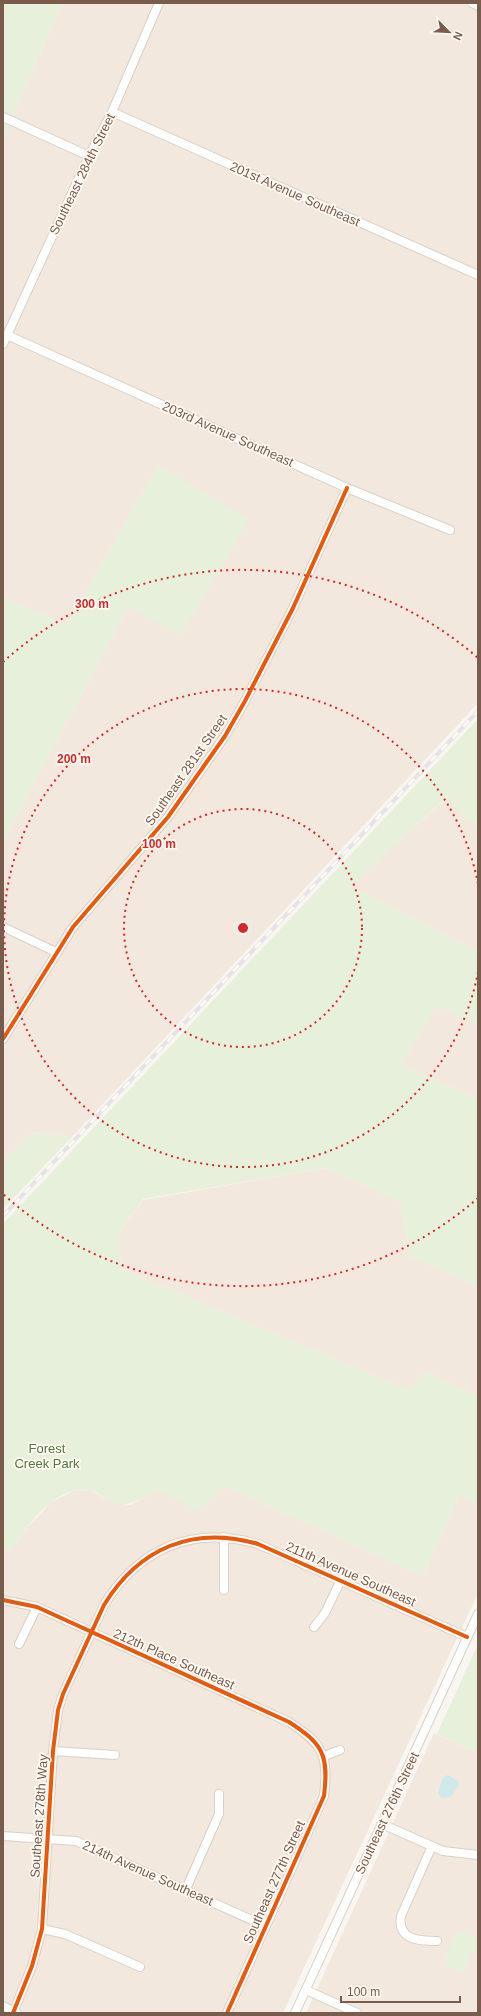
<svg xmlns="http://www.w3.org/2000/svg" width="481" height="2016" font-family="Arial,sans-serif">
<style>
.residential{fill:#f2e8de}
.green{fill:#e7f0db}
.water{fill:#d0e8ea}
.lines{fill:none;stroke-linecap:round;stroke-linejoin:round}
.street-casing{stroke:#d7d1cb;stroke-width:10}
.street{stroke:#fefefd;stroke-width:8}
.rail-casing{stroke:#e6e3e7;stroke-width:4}
.rail{stroke:#fffaf3;stroke-width:2.5;stroke-dasharray:8;stroke-linecap:butt}
.cycleway-casing{stroke:#fffaf3;stroke-width:6}
.cycleway{stroke:#e8590c;stroke-width:4}
.ring{fill:none;stroke:#d62828;stroke-width:2;stroke-dasharray:2 4}
.labels{text-anchor:middle;dominant-baseline:central;stroke-width:3.5;stroke-linejoin:round;paint-order:stroke}
.street-label{font-size:13px;fill:#7a5c4d;stroke:#fffaf3}
.park-label{font-size:13px;fill:#537a41;stroke:#fffaf3}
.centre{fill:#d62828;stroke:#fffaf3;stroke-width:2}
.ring-label{font-size:12px;text-anchor:middle;font-weight:bold;fill:#d62828;stroke:#fffaf3;stroke-width:3.5;stroke-linejoin:round;paint-order:stroke}
</style>
<rect width="100%" height="100%" fill="#f9f5f0"/>
<path class="residential" d="M 62,3 L 478,3 L 478,703 L 72,1137 L 32,1133 L 3,1161 L 3,841 L 128,607 L 159,465 L 67,625 L 3,598 L 3,138 Z
M 450,795 L 464,818 L 478,824 L 478,952 L 349,886 Z
M 436,1005 L 478,1024 L 478,1099 L 401,1065 Z
M 326,1168 L 400,1201 L 410,1256 L 478,1287 L 478,1397 L 426,1372 L 409,1390 L 122,1270 L 117,1237 L 143,1200 Z
M 225,1486 L 423,1576 L 459,1495 L 478,1503 L 478,1593 L 283,2013 L 3,2013 L 3,1548 L 10,1551 L 27,1528 L 51,1502 L 74,1491 L 90,1490 L 113,1503 L 130,1505 L 158,1490 L 176,1498 Z
M 434,1733 L 478,1753 L 478,2013 L 306,2013 Z"/>
<path class="green" d="M 3,3 L 62,3 L 3,138 Z
M 159,465 L 249,520 L 181,635 L 128,607 L 3,841 L 3,598 L 67,625 Z
M 478,719 L 478,824 L 464,818 L 449,795 L 350,886 L 478,952 L 478,1024 L 436,1006 L 401,1065 L 478,1099 L 478,1287 L 410,1256 L 400,1201 L 326,1168 L 143,1199 L 117,1237 L 122,1270 L 409,1390 L 426,1372 L 478,1397 L 478,1503 L 459,1495 L 423,1576 L 225,1486 L 197,1511 L 158,1490 C 141,1498 126,1511 108,1500 C 102,1497 95,1491 89,1490 C 53,1486 28,1526 10,1551 L 3,1548 L 3,1224 Z
M 32,1133 L 72,1137 L 3,1209 L 3,1161 Z
M 478,1644 L 478,1753 L 437,1734 Z
M 461,1931 L 478,1939 L 463,1972 L 448,1966 L 445,1955 L 452,1947 L 453,1939 Z"/>
<path class="water" d="M 448,1775 L 458,1781 L 459,1785 L 451,1797 L 442,1798 L 438,1793 L 443,1777 Z"/>
<g class="lines">
<g class="street-casing">
<path id="street" d="M 472,3 L 478,6
M 112,112 L 478,275
M 3,117 L 89,156
M 7,335 L 347,488 L 450,530
M 3,344 L 89,156 L 112,112 L 159,3
M 3,927 L 56,952
M 3,1039 L 73,927 L 168,817 L 225,736 L 245,701 L 293,608 L 347,488
M 224,1590 L 224,1537
M 3,1600 L 37,1607 L 289,1722 C 323,1744 329,1755 324,1796 L 227,2013
M 314,1627 L 325,1613 L 341,1580
M 19,1644 L 37,1607
M 53,1751 L 115,1755
M 324,1756 L 340,1750
M 382,1824 L 443,1851 L 478,1855
M 3,1836 L 76,1841 L 265,1926
M 432,1846 L 401,1916 C 397,1940 419,1941 437,1941
M 186,1889 L 219,1814 L 219,1794
M 42,1929 L 65,1934 L 140,1967
M 306,1990 L 357,2013
M 3,2006 L 17,2013
M 13,2013 L 32,1966 L 42,1929 L 53,1751 L 58,1710 L 63,1694 L 104,1605 C 139,1548 193,1525 258,1544 L 467,1637
M 295,2013 L 478,1614"/>
</g>
<use href="#street" class="street"/>
<g class="rail-casing">
<path id="rail" d="M 3,1216 L 478,711"/>
</g>
<use href="#rail" class="rail"/>
<g class="cycleway-casing">
<path id="cycleway" d="M 3,1039 L 73,927 L 168,817 L 225,736 L 245,701 L 293,608 L 347,488
M 3,1600 L 37,1607 L 289,1722 C 323,1744 329,1755 324,1796 L 227,2013
M 13,2013 L 32,1966 L 42,1929 L 53,1751 L 58,1710 L 63,1694 L 104,1605 C 139,1548 193,1525 258,1544 L 467,1637"/>
</g>
<use href="#cycleway" class="cycleway"/>
</g>
<g class="ring">
<circle cx="243" cy="928" r="119"/>
<path d="M478 972A239 239 0 1 1 478 884"/>
<path d="M478 1198A358 358 0 0 1 3 1194M3 662A358 358 0 0 1 478 658"/>
</g>
<g class="labels">
<g class="street-label">
<text transform="translate(82 174) rotate(-64)">Southeast 284th Street</text>
<text transform="translate(295 194) rotate(24)">201st Avenue Southeast</text>
<text transform="translate(228 434) rotate(24)">203rd Avenue Southeast</text>
<text transform="translate(186 770) rotate(-55)">Southeast 281st Street</text>
<text transform="translate(351 1574) rotate(24)">211th Avenue Southeast</text>
<text transform="translate(174 1659) rotate(24)">212th Place Southeast</text>
<text transform="translate(387 1813) rotate(-65)">Southeast 276th Street</text>
<text transform="translate(39 1816) rotate(-86)">Southeast 278th Way</text>
<text transform="translate(148 1873) rotate(24)">214th Avenue Southeast</text>
<text transform="translate(274 1882) rotate(-66)">Southeast 277th Street</text>
</g>
<g class="park-label">
<text x="47" y="1448">Forest<tspan x="47" dy="15">Creek Park</tspan></text>
</g>
</g>
<circle cx="243" cy="928" r="6" class="centre"/>
<g class="ring-label">
<text x="92" y="608">300 m</text>
<text x="74" y="763">200 m</text>
<text x="159" y="848">100 m</text>
</g>
<rect width="481" height="2016" fill="none" stroke="#7a5c4d" stroke-width="8"/>
<g transform="translate(449 32) rotate(114)" stroke="#fffaf3" stroke-width="3" paint-order="stroke">
<path d="M0-3L7 15L0 10L-7 15Z" fill="#7a5c4d"/>
<text y="-6" font-size="11" font-weight="bold" text-anchor="middle" fill="#7a5c4d">N</text>
</g>
<path d="M341 1996v6h119v-6" fill="none" stroke="#7a5c4d" stroke-width="2"/>
<text x="347" y="1996" font-size="12" fill="#7a5c4d" stroke="#fffaf3" stroke-width="3" paint-order="stroke">100 m</text>
</svg>
